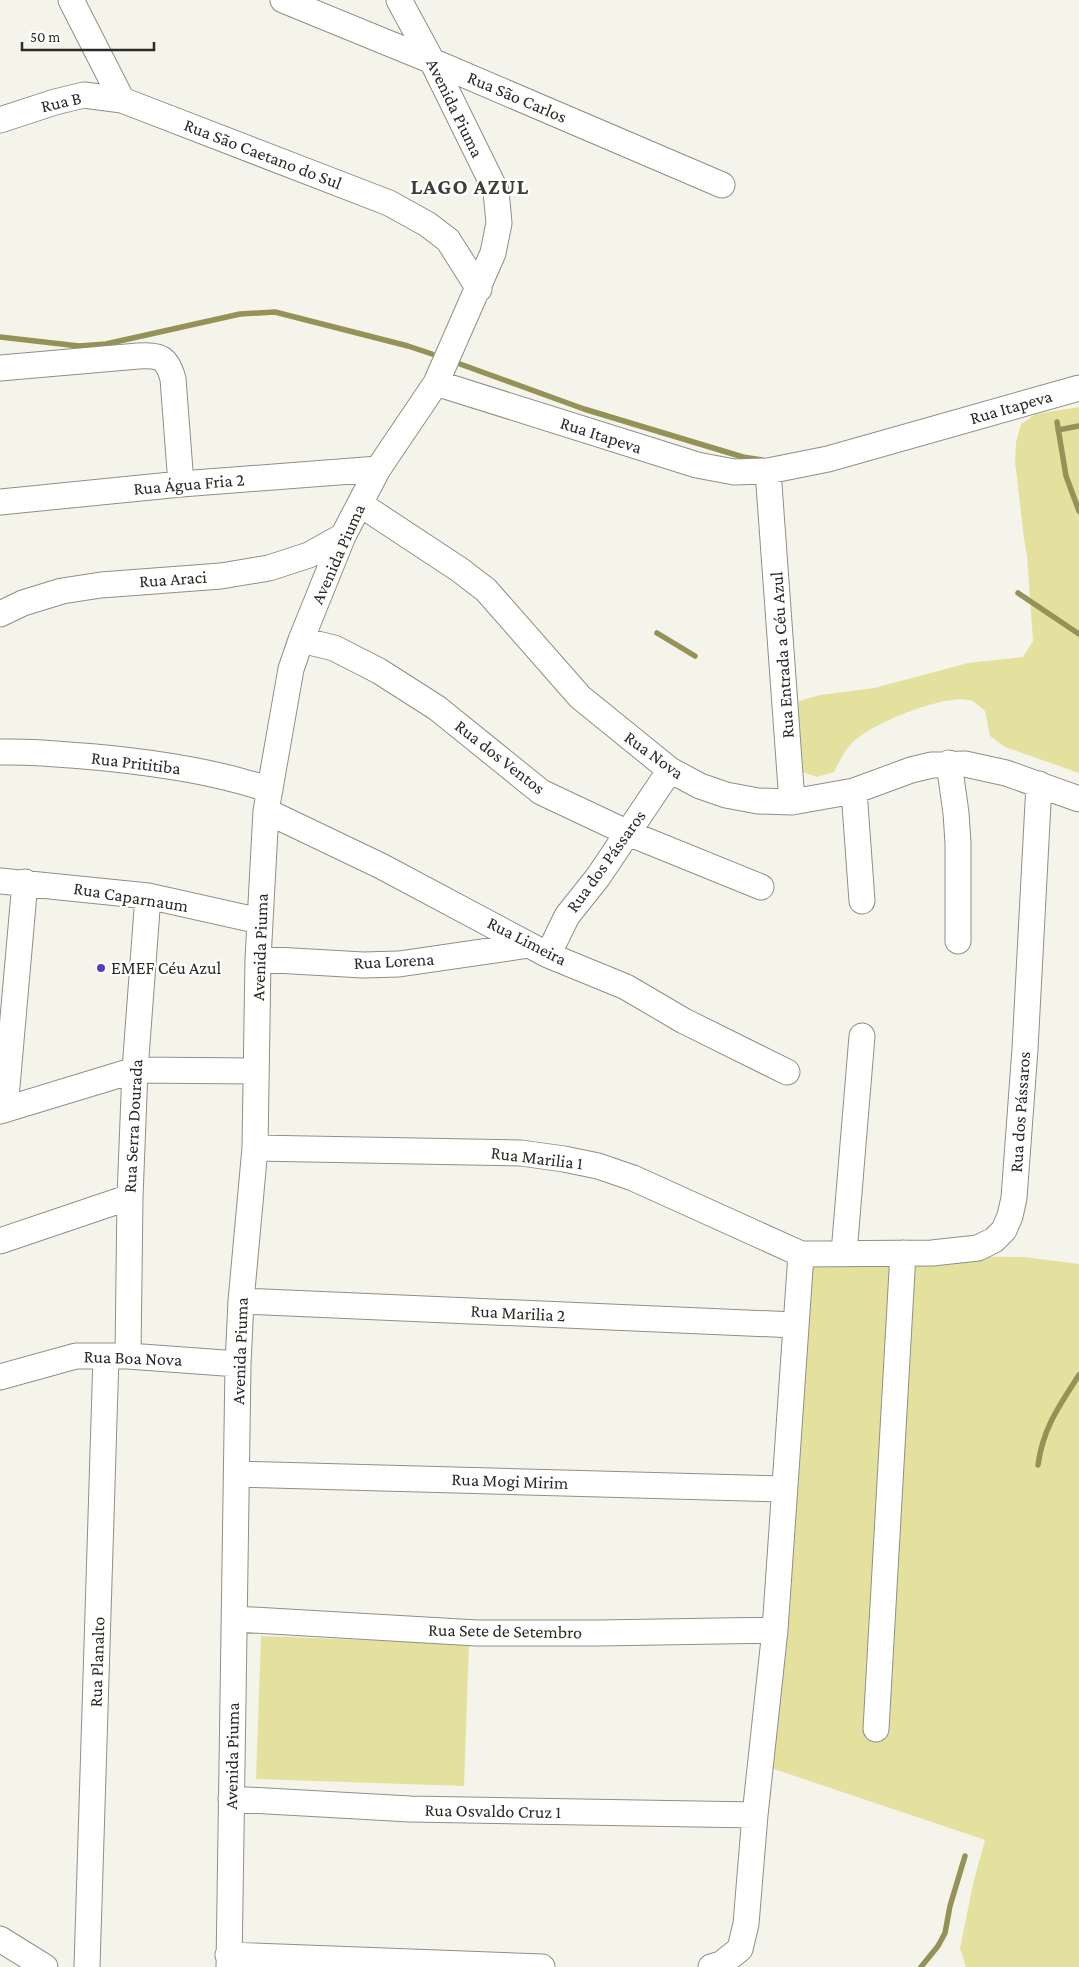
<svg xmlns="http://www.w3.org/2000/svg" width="1079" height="1967" font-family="'Crimson Pro',serif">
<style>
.green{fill:#e4e19f}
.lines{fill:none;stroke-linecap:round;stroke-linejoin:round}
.stream{stroke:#959257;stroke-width:5.5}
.minor-casing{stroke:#8f8f87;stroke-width:27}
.minor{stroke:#fff;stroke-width:25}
.poi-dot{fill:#563eb6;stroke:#fff;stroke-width:2}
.labels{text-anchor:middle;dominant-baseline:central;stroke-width:4.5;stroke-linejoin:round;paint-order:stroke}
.street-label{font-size:18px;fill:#2a2a26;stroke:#fff}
.poi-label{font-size:18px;fill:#2a2a26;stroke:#fff;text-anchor:start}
.district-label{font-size:22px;font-weight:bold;letter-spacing:1px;fill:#3e3e37;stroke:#fff}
</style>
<rect width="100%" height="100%" fill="#f4f4eb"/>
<path class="green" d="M 1079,407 L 1079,773 L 1005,747 L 990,736 L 985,711 C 980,707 975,701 969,700 C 944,694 870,724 852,743 C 844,751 839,762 834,772 L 817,777 L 800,771 L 796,718 L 799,701 L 820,695 L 874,688 L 968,663 L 1023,657 L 1033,641 L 1027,556 L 1024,539 L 1015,461 L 1016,442 L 1021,424 L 1036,414 Z
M 797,1255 L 1024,1257 L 1079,1264 L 1079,1967 L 966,1967 L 960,1948 L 973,1884 L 985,1840 L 753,1762 Z
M 261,1636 L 469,1644 L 464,1786 L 256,1779 Z"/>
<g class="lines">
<path class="stream" d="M 0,337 L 79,346 L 106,344 L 240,314 L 275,312 L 408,346 L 432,354
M 460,364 L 584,409 L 743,457 L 762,460
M 1057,422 L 1066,476 L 1079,511
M 1058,430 L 1079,426
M 1018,593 L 1079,634
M 657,633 L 695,656
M 1038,1465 C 1043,1428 1059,1406 1079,1375
M 921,1967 L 938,1946 L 945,1933 L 950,1906 L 965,1856"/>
<g class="minor-casing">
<path id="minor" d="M 71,0 L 122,100 L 389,203 L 427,224 L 448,240 L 479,289
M 283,0 L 432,61 L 722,185
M 0,120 L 55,102 L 84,95 L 122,100
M 0,368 L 138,356 C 160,355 167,357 173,379 L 181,484
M 436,383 L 697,465 L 734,472 L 768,471 L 828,459 L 1079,388
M 768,471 L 792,802
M 0,502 L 181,484 L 378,469
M 360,504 L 460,570 L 486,590 L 580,697 L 670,770 L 700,786 L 726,795 L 758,801 L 792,802 L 854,791 L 911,770 L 932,765 L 965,764 L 1006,773 L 1079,799
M 0,614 L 23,603 L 62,591 L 101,585 L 221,576 L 269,568 L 309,555 L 343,536
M 301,640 L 334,648 L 379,671 L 437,708 L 541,792 L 628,833 L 761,887
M 0,752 C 36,751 70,755 106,758 C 162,764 217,772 270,790
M 949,763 L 956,813 L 958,843 L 958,941
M 854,791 L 862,901
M 266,811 L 381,866 L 548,955 L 626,987 L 684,1021 L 787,1072
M 0,881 L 148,896 L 260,921
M 548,955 L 567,916 L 598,877 L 670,770
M 258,959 L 363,965 L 399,964 L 529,945
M 5,1109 L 25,882
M 0,1111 L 135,1070 L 256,1071
M 255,1148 L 521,1153 L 564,1159 L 598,1166 L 633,1178 L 801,1254 L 932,1253 L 978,1248 L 994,1240 L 1004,1230 L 1010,1216 L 1014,1198 L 1025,1049 L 1039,784
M 0,1241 L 130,1197
M 844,1253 L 862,1036
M 241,1301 L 795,1325
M 128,1356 L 130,1197 L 135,1070 L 148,896
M 0,1377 L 76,1356 L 128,1356 L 238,1364
M 237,1474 L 784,1489
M 235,1619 L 477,1633 L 599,1633 L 775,1630
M 876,1729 L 903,1253
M 231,1799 L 410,1809 L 755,1815
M 0,1939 L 45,1967
M 228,1955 L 542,1967
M 87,1967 L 106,1356
M 229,1967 L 238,1364 L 241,1301 L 255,1148 L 258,959 L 266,811 L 291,669 L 301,640 L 343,536 L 378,469 L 436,383 L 493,253 L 499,223 L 496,191 L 432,61 L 399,0
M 711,1967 L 721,1964 L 740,1949 L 746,1924 L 755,1815 L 775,1630 L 801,1254"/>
</g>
<use href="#minor" class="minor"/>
</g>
<circle class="poi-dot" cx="101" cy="968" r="5"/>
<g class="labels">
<g class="street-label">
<text transform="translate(517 97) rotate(23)">Rua São Carlos</text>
<text transform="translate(61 102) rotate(-13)">Rua B</text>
<text transform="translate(455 108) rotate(64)">Avenida Piuma</text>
<text transform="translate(263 154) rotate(21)">Rua São Caetano do Sul</text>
<text transform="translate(1011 407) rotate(-16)">Rua Itapeva</text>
<text transform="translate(601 435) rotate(18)">Rua Itapeva</text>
<text transform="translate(189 484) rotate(-5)">Rua Água Fria 2</text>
<text transform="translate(338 554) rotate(-66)">Avenida Piuma</text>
<text transform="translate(173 579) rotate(-4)">Rua Araci</text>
<text transform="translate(782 655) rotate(-94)">Rua Entrada a Céu Azul</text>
<text transform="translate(654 755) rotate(36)">Rua Nova</text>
<text transform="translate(500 757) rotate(38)">Rua dos Ventos</text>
<text transform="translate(136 763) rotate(7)">Rua Prititiba</text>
<text transform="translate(606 861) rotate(-54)">Rua dos Pássaros</text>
<text transform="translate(131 897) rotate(9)">Rua Caparnaum</text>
<text transform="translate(527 941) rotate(27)">Rua Limeira</text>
<text transform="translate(260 947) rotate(-88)">Avenida Piuma</text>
<text transform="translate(394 961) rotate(-3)">Rua Lorena</text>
<text transform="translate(1020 1112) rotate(-86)">Rua dos Pássaros</text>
<text transform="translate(133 1126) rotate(-87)">Rua Serra Dourada</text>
<text transform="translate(537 1158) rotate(7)">Rua Marilia 1</text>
<text transform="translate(518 1313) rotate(3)">Rua Marilia 2</text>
<text transform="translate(240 1351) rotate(-88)">Avenida Piuma</text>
<text transform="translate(133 1358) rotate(2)">Rua Boa Nova</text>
<text transform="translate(510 1481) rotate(2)">Rua Mogi Mirim</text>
<text transform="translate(505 1631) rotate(1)">Rua Sete de Setembro</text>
<text transform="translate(97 1662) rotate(-88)">Rua Planalto</text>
<text transform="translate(232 1756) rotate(-89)">Avenida Piuma</text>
<text transform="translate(493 1811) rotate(1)">Rua Osvaldo Cruz 1</text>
</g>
<g class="poi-label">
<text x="111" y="968">EMEF Céu Azul</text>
</g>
<g class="district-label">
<text x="470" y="186">LAGO AZUL</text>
</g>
</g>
<path d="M22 42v8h132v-8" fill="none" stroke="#2a2a26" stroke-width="2.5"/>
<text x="30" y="42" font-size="15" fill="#2a2a26" stroke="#ffffff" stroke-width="4" paint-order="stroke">50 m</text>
</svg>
